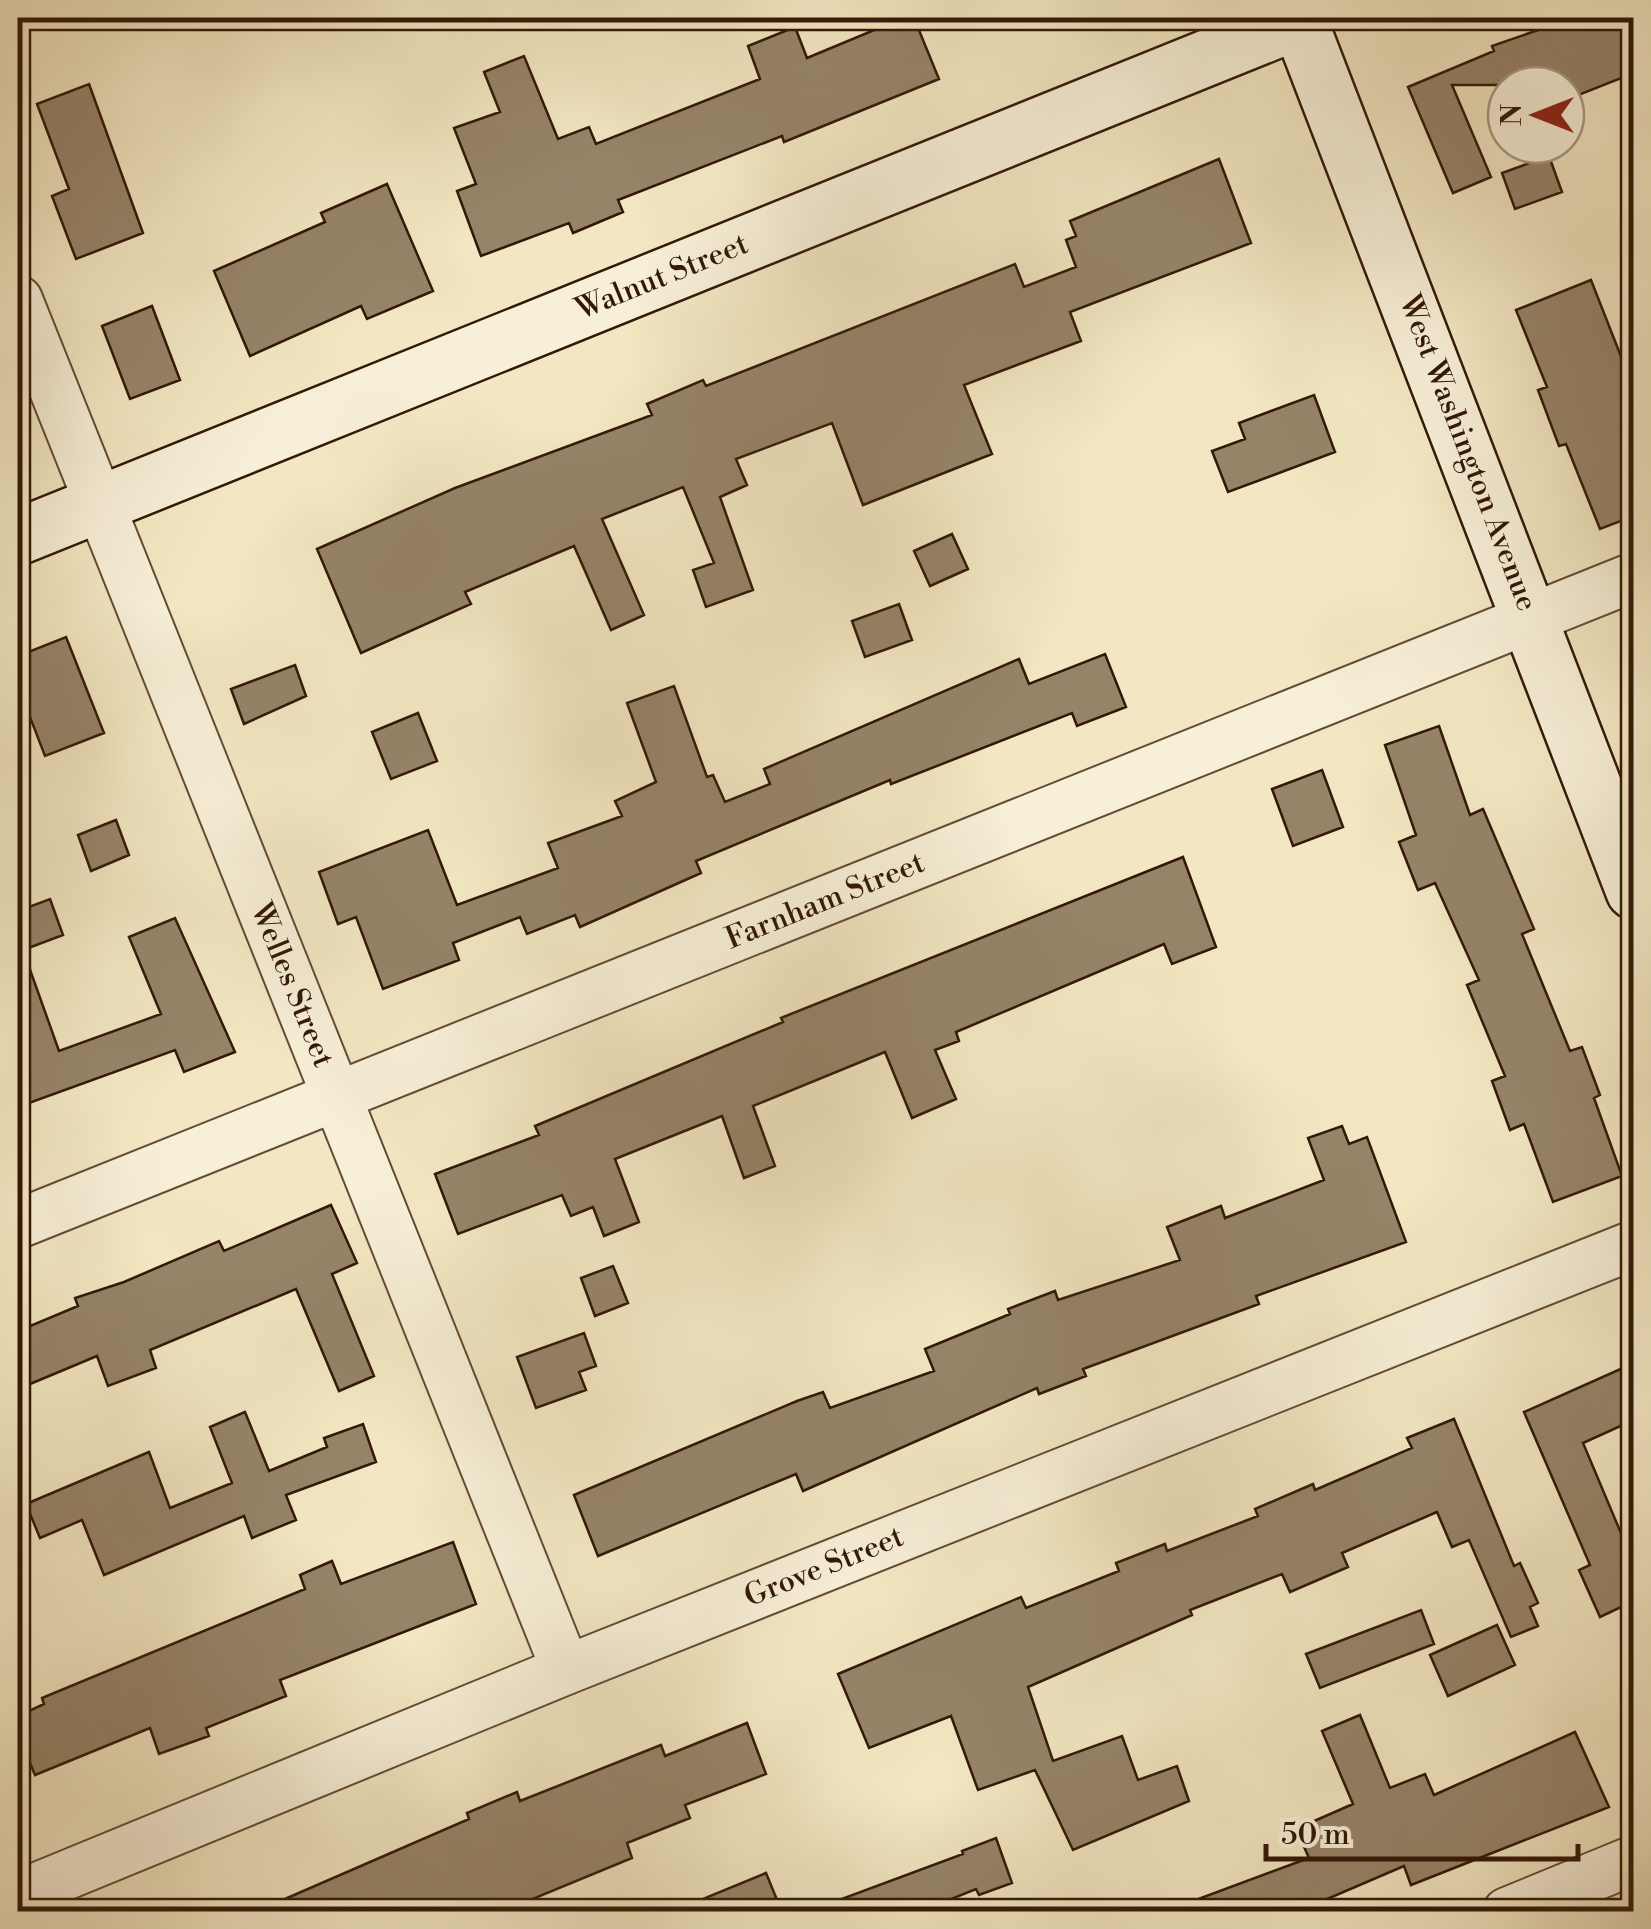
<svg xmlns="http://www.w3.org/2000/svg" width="1651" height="1929" font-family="'Libre Bodoni',serif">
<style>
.building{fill:#968469;stroke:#321808;stroke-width:2.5}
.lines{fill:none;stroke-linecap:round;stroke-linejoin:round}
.street-casing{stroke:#624c36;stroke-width:52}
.secondary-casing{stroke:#321808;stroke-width:60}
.street{stroke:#f7efd7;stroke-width:48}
.secondary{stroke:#f7efd7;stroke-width:55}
.labels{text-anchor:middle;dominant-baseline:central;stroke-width:8;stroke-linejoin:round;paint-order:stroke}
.street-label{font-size:30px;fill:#321808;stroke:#f7efd7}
</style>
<rect width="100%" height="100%" fill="#f2e7c2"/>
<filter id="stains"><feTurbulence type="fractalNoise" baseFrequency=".002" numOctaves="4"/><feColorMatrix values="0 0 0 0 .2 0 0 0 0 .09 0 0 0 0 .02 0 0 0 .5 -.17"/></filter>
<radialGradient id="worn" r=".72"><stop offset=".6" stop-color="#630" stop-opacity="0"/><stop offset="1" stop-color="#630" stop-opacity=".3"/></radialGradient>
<path class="building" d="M 903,18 L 914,18 L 939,79 L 784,142 L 782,136 L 618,200 L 623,212 L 573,233 L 569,223 L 481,256 L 457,191 L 476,184 L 454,128 L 500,112 L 484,72 L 524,56 L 558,139 L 589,127 L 596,144 L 760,79 L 748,46 L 795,27 L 807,58 Z
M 1573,18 L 1622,18 L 1634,45 L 1634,73 L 1566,100 L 1566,85 L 1452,85 L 1491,177 L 1453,193 L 1408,87 L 1494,51 L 1492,46 Z
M 89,84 L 143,233 L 76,259 L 52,196 L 69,189 L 37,104 Z
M 1549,156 L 1562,192 L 1515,209 L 1502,173 Z
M 1219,159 L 1251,243 L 1070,312 L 1081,341 L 964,385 L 992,454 L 863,505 L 832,423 L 736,459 L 747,485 L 720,497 L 753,590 L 706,607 L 693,570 L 714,563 L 683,487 L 602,519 L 644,615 L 611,630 L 574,546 L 465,592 L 471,604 L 361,653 L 317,549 L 455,488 L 652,415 L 647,404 L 703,380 L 706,386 L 1015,264 L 1024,287 L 1076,267 L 1066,240 L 1076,236 L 1070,221 Z
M 387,184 L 433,291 L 367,319 L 361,306 L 250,356 L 214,271 L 325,222 L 321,213 Z
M 1591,280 L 1622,359 L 1634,354 L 1634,516 L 1600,529 L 1566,444 L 1559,446 L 1538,390 L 1547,387 L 1516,310 Z
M 152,306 L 180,380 L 130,399 L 102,326 Z
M 1314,395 L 1335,452 L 1228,492 L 1212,451 L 1245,439 L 1239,423 Z
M 952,534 L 968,569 L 930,586 L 914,551 Z
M 899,604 L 912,640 L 865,657 L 852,621 Z
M 66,637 L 104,733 L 45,756 L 18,686 L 18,656 Z
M 1105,654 L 1126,707 L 1077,726 L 1072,713 L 891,784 L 890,780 L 696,861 L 701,873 L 580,927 L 575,915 L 527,934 L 520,917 L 453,943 L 459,960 L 383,989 L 356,917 L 338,924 L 319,872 L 428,830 L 457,905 L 558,868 L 548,843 L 622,816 L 615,801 L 656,782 L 627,703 L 674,686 L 707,777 L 713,775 L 725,802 L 770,784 L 764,769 L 1019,659 L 1029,684 Z
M 295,665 L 306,696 L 244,724 L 231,689 Z
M 418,713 L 437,761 L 391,779 L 372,732 Z
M 1439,726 L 1470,815 L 1483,809 L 1534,929 L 1522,934 L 1570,1051 L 1582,1047 L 1600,1095 L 1594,1098 L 1622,1176 L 1553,1202 L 1524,1124 L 1510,1130 L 1492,1081 L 1505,1076 L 1467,985 L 1479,980 L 1435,883 L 1418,890 L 1399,842 L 1416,835 L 1385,745 Z
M 1322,770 L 1343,827 L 1293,846 L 1272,789 Z
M 116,820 L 129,855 L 91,871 L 78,835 Z
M 1183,857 L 1216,947 L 1172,964 L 1164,944 L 956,1032 L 959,1041 L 935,1050 L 956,1099 L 912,1118 L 885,1052 L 753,1106 L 775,1166 L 744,1178 L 722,1116 L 615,1159 L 639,1222 L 604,1236 L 593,1207 L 571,1216 L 562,1195 L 458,1234 L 435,1174 L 539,1135 L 535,1126 L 783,1022 L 781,1018 Z
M 50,899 L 63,935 L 23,950 L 59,1051 L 161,1014 L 129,937 L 175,918 L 235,1052 L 184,1072 L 175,1050 L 18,1107 L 18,911 Z
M 1342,1126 L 1349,1144 L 1367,1137 L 1406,1242 L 1256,1296 L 1259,1304 L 1083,1369 L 1086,1376 L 1039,1394 L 1037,1388 L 803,1491 L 796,1474 L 598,1556 L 574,1495 L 797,1401 L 823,1392 L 830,1408 L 934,1371 L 925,1349 L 1010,1314 L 1008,1309 L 1055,1291 L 1058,1300 L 1180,1260 L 1167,1227 L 1221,1206 L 1225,1218 L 1324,1180 L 1308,1138 Z
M 331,1205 L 357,1263 L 332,1274 L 374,1376 L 339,1391 L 296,1289 L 150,1350 L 156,1368 L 108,1386 L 97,1356 L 18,1389 L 18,1331 L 78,1306 L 75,1298 L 124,1282 L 219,1241 L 224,1251 Z
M 613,1266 L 628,1303 L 595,1316 L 581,1278 Z
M 584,1333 L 596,1366 L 579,1372 L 586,1390 L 536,1408 L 517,1357 Z
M 1634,1363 L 1634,1420 L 1583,1443 L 1634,1564 L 1634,1601 L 1600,1617 L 1579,1570 L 1590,1565 L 1524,1412 Z
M 245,1412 L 269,1471 L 327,1447 L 324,1438 L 363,1424 L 376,1462 L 286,1495 L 296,1520 L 252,1538 L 244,1516 L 104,1575 L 82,1520 L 40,1538 L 26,1504 L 149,1452 L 170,1508 L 232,1483 L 210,1427 Z
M 1454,1419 L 1514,1566 L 1520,1563 L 1538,1603 L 1530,1607 L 1538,1626 L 1511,1637 L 1469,1540 L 1452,1547 L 1437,1512 L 1342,1553 L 1348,1567 L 1290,1592 L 1282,1574 L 1190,1610 L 1192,1615 L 1028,1687 L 1053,1761 L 1122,1736 L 1138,1780 L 1177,1766 L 1189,1801 L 1073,1850 L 1035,1770 L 978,1790 L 951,1716 L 869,1748 L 838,1674 L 1021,1597 L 1026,1608 L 1119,1571 L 1116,1563 L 1165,1544 L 1167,1551 L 1258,1516 L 1255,1509 L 1313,1484 L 1315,1490 L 1412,1448 L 1407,1438 Z
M 453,1542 L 476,1604 L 280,1680 L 286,1696 L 206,1728 L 209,1736 L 159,1754 L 150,1728 L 35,1775 L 18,1734 L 18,1716 L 44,1704 L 42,1698 L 305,1589 L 300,1575 L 332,1561 L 341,1584 Z
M 1421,1610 L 1434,1644 L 1320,1688 L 1306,1654 Z
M 1497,1625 L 1515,1665 L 1448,1696 L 1430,1655 Z
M 1360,1715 L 1390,1788 L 1425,1774 L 1434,1795 L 1575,1732 L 1609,1807 L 1411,1885 L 1404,1866 L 1297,1912 L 1175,1912 L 1174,1908 L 1309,1858 L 1296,1829 L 1353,1804 L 1322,1731 Z
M 747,1723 L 766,1774 L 685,1805 L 690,1818 L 627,1843 L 632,1858 L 501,1912 L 255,1912 L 469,1819 L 467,1813 L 517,1792 L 520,1801 L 661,1745 L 665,1756 Z
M 996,1838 L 1012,1883 L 979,1895 L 976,1889 L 919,1912 L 821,1912 L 820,1907 L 963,1854 L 962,1851 Z
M 766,1873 L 782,1912 L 676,1912 L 676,1910 Z"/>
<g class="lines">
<g class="street-casing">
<path id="street" d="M 18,300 L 566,1670
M 18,1224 L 1634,577
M 18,1895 L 566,1670 L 1634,1245
M 1507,1912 L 1634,1860"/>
</g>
<g class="secondary-casing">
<path id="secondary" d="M 1298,18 L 1634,891
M 18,537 L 1306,18"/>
</g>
<use href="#street" class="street"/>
<use href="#secondary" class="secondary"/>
</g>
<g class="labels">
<g class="street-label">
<text transform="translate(662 277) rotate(-22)">Walnut Street</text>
<text transform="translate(1468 453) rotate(69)">West Washington Avenue</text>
<text transform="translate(825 901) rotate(-22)">Farnham Street</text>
<text transform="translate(292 985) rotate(68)">Welles Street</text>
<text transform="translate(824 1567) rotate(-22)">Grove Street</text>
</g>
</g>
<rect width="1651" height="1929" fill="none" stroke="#f2e7c2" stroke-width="60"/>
<rect x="20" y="20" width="1611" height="1889" fill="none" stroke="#321808" stroke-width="5"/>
<rect x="30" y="30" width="1591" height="1869" fill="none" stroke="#321808" stroke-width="2.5"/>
<g transform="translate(1536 115) rotate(270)"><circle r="48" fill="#f7efd7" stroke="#a89984" stroke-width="2.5"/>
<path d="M0-8L18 38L0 25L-18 38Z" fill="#8f2418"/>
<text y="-15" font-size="28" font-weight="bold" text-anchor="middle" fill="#321808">N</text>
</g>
<path d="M1266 1844v15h312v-15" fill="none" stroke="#321808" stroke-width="5"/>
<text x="1281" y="1844" font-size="30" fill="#321808" stroke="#f7efd7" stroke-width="8" paint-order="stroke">50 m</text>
<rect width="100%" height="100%" filter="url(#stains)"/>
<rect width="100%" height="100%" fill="url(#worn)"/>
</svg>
